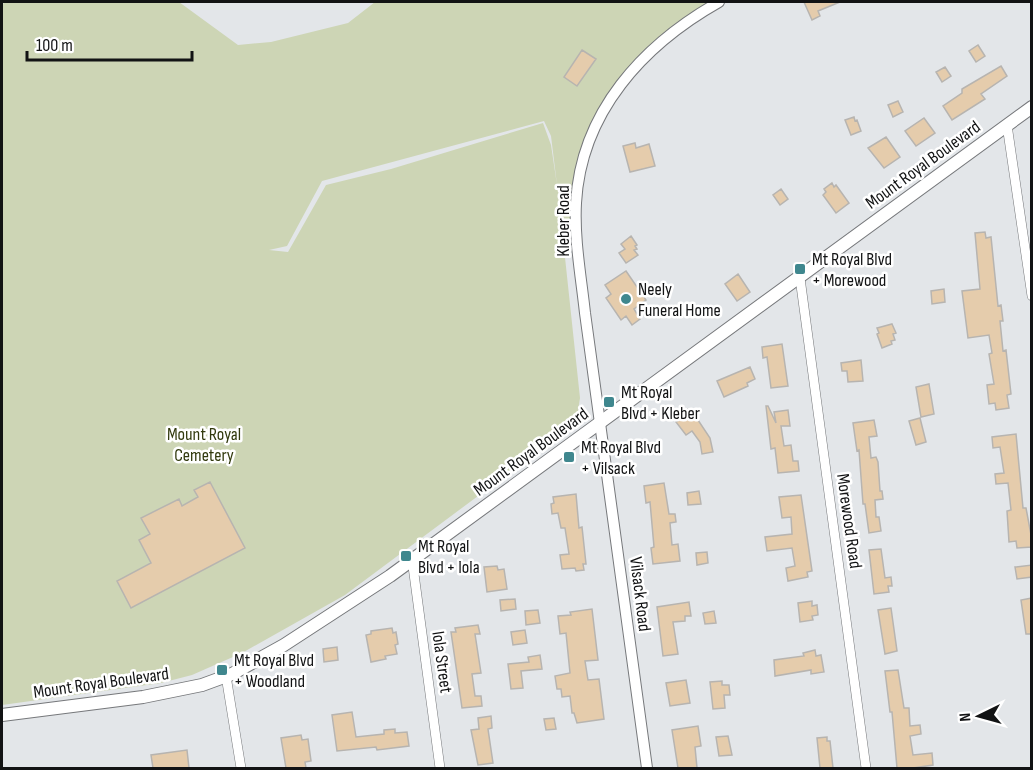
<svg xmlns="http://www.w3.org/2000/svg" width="1033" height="770" font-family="'Sofia Sans Condensed',sans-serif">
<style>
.green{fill:#cdd5b5;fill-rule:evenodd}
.building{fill:#e5ccac;stroke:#b7b4b0;stroke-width:1.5}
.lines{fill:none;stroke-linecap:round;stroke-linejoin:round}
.minor-casing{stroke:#76787b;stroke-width:10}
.tertiary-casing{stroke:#76787b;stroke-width:12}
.secondary-casing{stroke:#76787b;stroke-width:14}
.minor{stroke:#fff;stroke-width:9}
.tertiary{stroke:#fff;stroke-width:10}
.secondary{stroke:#fff;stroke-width:12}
.poi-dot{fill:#3f878e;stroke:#fff;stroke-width:2}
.labels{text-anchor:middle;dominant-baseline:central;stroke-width:5;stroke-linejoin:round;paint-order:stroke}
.street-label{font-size:18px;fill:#121314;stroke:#fff}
.poi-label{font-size:18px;fill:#121314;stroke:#fff;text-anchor:start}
.park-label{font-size:18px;fill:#323a0e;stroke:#fff}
</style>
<rect width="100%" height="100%" fill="#e3e6e9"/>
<path class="green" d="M 4,2 L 179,2 L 238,45 L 271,42 L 348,23 L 375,2 L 719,2 L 647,54 L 593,130 L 576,219 L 561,220 L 580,398 L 576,423 L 345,595 L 242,653 L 192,675 L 161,683 L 2,705 L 2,7 ZM 544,121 L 551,136 L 557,185 L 551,145 L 543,123 L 391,169 L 326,185 L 288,252 L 269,250 L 287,246 L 322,181 Z"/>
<path class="building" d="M 804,2 L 840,2 L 818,11 L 820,16 L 812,20 Z
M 978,45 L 985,56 L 976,62 L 969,51 Z
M 582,50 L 596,59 L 577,86 L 564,77 Z
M 1001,66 L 1007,76 L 981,94 L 985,99 L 952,120 L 943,106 L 962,93 L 962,89 Z
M 945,67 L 951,76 L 942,82 L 936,72 Z
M 898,101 L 903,112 L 893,117 L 888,105 Z
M 854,117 L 855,121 L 857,120 L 861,131 L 851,135 L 845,120 Z
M 924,118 L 935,133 L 916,146 L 905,131 Z
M 886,137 L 900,157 L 884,168 L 868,148 Z
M 635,143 L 636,148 L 649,144 L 655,166 L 630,172 L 623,146 Z
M 832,183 L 834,187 L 836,185 L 849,203 L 836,213 L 823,195 L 826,192 L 824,189 Z
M 781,189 L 788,199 L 780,205 L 773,195 Z
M 985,232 L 986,238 L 991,237 L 998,306 L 1001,305 L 1003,321 L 1000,321 L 1003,351 L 1006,350 L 1011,394 L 1007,395 L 1009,408 L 996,410 L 995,403 L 989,404 L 987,385 L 994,384 L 989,354 L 992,353 L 989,335 L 968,338 L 962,291 L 980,289 L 975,233 Z
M 631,236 L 637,245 L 635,246 L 637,249 L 634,250 L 638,255 L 626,263 L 619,253 L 625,249 L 621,244 Z
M 626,271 L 646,300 L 634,309 L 640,319 L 632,325 L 626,316 L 621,320 L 606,298 L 611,294 L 605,285 Z
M 738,274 L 750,292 L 737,301 L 725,284 Z
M 944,289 L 945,302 L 932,304 L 931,291 Z
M 892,324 L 896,333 L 893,334 L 895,340 L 891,341 L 892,344 L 882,348 L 877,334 L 879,333 L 877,328 Z
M 782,344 L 788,386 L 771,388 L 767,357 L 763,358 L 762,347 Z
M 861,360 L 863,381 L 848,382 L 847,371 L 842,371 L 841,363 Z
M 750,367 L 755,379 L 747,383 L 748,386 L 724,397 L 717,381 Z
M 929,384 L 934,414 L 921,417 L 916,387 Z
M 766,406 L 768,406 L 776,423 L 774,412 L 788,410 L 790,426 L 781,426 L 784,446 L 791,445 L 793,461 L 798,461 L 799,471 L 778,473 L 775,448 L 771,449 Z
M 687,409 L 690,413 L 692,411 L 710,438 L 713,452 L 702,454 L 700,442 L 692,431 L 686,435 L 676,422 L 679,420 L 676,416 Z
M 920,418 L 926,442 L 916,445 L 909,421 Z
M 874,420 L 877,436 L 869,437 L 871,458 L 876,457 L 878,462 L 880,491 L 882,491 L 883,499 L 875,500 L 876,517 L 879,517 L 881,531 L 869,533 L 865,504 L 863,504 L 859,450 L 857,451 L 853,423 Z
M 1016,434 L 1023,508 L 1026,508 L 1032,540 L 1032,547 L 1017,548 L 1016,541 L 1009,542 L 1007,511 L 1011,510 L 1008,483 L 996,484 L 995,474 L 1004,473 L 1000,447 L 993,448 L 992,437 Z
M 210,482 L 245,548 L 131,608 L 117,581 L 151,563 L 139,540 L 150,534 L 141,518 L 179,499 L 182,506 L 198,497 L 194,490 Z
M 664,483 L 669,514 L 675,514 L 676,522 L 670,523 L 672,545 L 678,544 L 680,561 L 653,564 L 651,548 L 654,547 L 650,502 L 646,503 L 644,486 Z
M 699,491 L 701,504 L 688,505 L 687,493 Z
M 576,494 L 579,528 L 582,527 L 586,564 L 583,564 L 584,570 L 576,571 L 575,568 L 562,569 L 560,555 L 569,554 L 565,528 L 561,528 L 558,513 L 552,514 L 551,504 L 554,503 L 553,497 Z
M 801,495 L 812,571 L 807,572 L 808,577 L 788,581 L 786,568 L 795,566 L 792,548 L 767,551 L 765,537 L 792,534 L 791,517 L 782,518 L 779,497 Z
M 881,549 L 885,578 L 891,577 L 892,586 L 888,586 L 889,592 L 874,594 L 869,550 Z
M 707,552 L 708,563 L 697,565 L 696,553 Z
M 1032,565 L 1032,577 L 1017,579 L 1015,567 Z
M 497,566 L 498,570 L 504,569 L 507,589 L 487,592 L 484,567 Z
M 1032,598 L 1032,634 L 1026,634 L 1021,600 Z
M 515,599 L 516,609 L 501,611 L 500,600 Z
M 812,601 L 812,606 L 817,605 L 818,615 L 812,616 L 813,620 L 800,622 L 798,603 Z
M 689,602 L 691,616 L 685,616 L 685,621 L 673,622 L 678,654 L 663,656 L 657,607 Z
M 891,608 L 897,651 L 885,654 L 878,610 Z
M 592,609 L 598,660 L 585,661 L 588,680 L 599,679 L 604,719 L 577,723 L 574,713 L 572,713 L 570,696 L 562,697 L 561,689 L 557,689 L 555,676 L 570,673 L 566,633 L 560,634 L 558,616 L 571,615 L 570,612 Z
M 538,610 L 540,623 L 526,625 L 525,611 Z
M 714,611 L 716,623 L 705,624 L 703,613 Z
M 478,625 L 480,634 L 475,634 L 481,673 L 472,674 L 475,696 L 481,696 L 482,706 L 462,708 L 451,632 L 456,632 L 455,628 Z
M 392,628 L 393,633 L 396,632 L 398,644 L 395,645 L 397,654 L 385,656 L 386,659 L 371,662 L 366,635 L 371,634 L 371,631 Z
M 525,630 L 527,643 L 513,645 L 511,632 Z
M 337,647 L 338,660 L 324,662 L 323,649 Z
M 815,650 L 816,656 L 821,655 L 824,672 L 811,674 L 811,670 L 775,676 L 774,660 L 804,656 L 803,653 Z
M 540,655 L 542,669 L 521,671 L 523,688 L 511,689 L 508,664 L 529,662 L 528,657 Z
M 898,670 L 904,708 L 909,708 L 910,726 L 920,725 L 921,734 L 910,736 L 913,755 L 932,753 L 933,765 L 913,768 L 897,768 L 892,712 L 890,712 L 885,671 Z
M 686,680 L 690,703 L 670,706 L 666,683 Z
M 722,681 L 722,685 L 729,685 L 730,695 L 724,695 L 725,708 L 713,709 L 710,682 Z
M 352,712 L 356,737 L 384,734 L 384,730 L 395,729 L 395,733 L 407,732 L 409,746 L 377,750 L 376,747 L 337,751 L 332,715 Z
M 491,716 L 492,728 L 488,729 L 493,763 L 478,765 L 471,730 L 479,729 L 478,718 Z
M 554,718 L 556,729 L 546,730 L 544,719 Z
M 698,726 L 701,746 L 695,747 L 697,768 L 678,768 L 672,730 Z
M 301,735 L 302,740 L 308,739 L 311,761 L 305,762 L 306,768 L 286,768 L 281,738 Z
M 728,736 L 732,755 L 719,756 L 716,737 Z
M 827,737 L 827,741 L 830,741 L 833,768 L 820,768 L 817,738 Z
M 187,750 L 189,768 L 153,768 L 151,755 Z"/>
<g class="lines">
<g class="minor-casing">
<path id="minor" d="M 1007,125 L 1032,296
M 800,278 L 866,768
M 412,559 L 440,768
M 226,676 L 241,768"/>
</g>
<g class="tertiary-casing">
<path id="tertiary" d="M 647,768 L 585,313 C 581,276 574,239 576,203 C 581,112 643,45 719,2"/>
</g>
<g class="secondary-casing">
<path id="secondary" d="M 2,715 L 143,697 L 202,685 L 232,674 L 284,645 L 390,576 L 1032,107"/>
</g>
<use href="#minor" class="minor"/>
<use href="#tertiary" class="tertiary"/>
<use href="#secondary" class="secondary"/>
</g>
<g class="poi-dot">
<rect x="794" y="263" width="12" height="12" rx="3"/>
<circle cx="626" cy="299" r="6"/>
<rect x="603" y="396" width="12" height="12" rx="3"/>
<rect x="563" y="451" width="12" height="12" rx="3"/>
<rect x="400" y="550" width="12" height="12" rx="3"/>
<rect x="216" y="664" width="12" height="12" rx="3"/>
</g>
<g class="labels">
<g class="street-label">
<text transform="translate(923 165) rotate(-36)">Mount Royal Boulevard</text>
<text transform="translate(563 221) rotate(-90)">Kleber Road</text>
<text transform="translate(531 452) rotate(-36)">Mount Royal Boulevard</text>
<text transform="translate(849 521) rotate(82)">Morewood Road</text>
<text transform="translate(640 594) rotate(83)">Vilsack Road</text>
<text transform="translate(442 662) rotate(82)">Iola Street</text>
<text transform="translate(101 683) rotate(-8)">Mount Royal Boulevard</text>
</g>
<g class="poi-label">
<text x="812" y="259">Mt Royal Blvd<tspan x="812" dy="21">+ Morewood</tspan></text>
<text x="638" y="289">Neely<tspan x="638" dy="21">Funeral Home</tspan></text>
<text x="621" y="392">Mt Royal<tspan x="621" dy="21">Blvd + Kleber</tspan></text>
<text x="581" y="447">Mt Royal Blvd<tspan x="581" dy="21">+ Vilsack</tspan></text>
<text x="418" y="546">Mt Royal<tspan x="418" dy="21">Blvd + Iola</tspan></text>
<text x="234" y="660">Mt Royal Blvd<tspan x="234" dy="21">+ Woodland</tspan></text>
</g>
<g class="park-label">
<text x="204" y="434">Mount Royal<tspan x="204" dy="21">Cemetery</tspan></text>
</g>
</g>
<rect width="1033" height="770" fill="none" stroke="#121314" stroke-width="6"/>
<g transform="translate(979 716) rotate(265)" stroke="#ffffff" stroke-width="4.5" paint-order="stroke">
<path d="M0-4.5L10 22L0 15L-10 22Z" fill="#121314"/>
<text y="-9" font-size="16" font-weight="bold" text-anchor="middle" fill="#121314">N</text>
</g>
<path d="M27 51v9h165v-9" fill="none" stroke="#121314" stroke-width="3"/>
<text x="36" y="51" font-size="18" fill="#121314" stroke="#ffffff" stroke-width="4.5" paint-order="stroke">100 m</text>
</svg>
